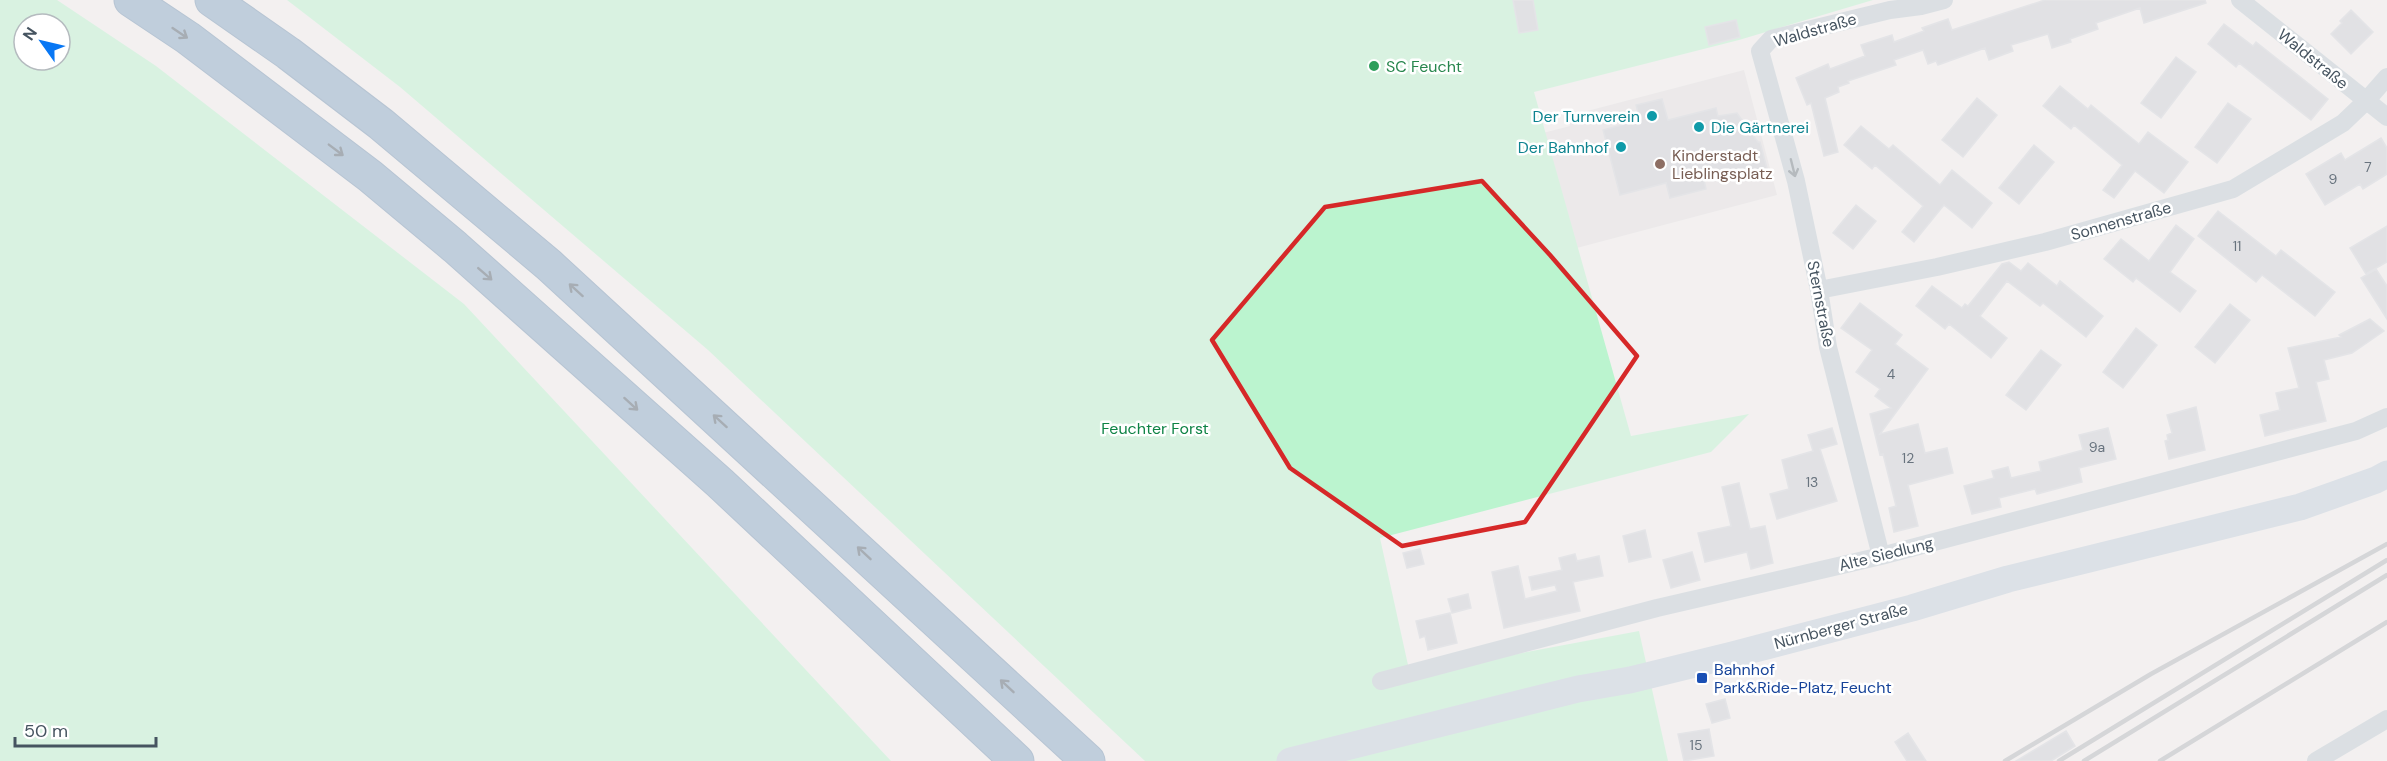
<svg xmlns="http://www.w3.org/2000/svg" width="2387" height="761" font-family="'DM Sans',sans-serif">
<style>
.education{fill:#e4e1e2}
.green{fill:#bbf4cf;fill-rule:evenodd}
.building{fill:#cccfd6;stroke:#d3d6dc;stroke-width:1.5}
.lines{fill:none;stroke-linecap:round;stroke-linejoin:round}
.highway-casing{stroke:#6f8faf;stroke-width:35}
.street{stroke:#bfcbd3;stroke-width:18}
.secondary{stroke:#c1cedb;stroke-width:27}
.highway{stroke:#83a4c3;stroke-width:33}
.rail{stroke:#b2b5bb;stroke-width:4.5}
.oneway{stroke:#4c5c6a}
.oneway2{stroke:#6a7882}
.marked{fill:none;stroke:#d62828;stroke-width:4.5;stroke-linejoin:round}
.leisure-dot{fill:#2e9e5b;stroke:#fff;stroke-width:2}
.culture-dot{fill:#0f9aa8;stroke:#fff;stroke-width:2}
.education-dot{fill:#8d6e63;stroke:#fff;stroke-width:2}
.transit-dot{fill:#1a4fb4;stroke:#fff;stroke-width:2}
.labels{text-anchor:middle;dominant-baseline:central;stroke-width:5;stroke-linejoin:round;paint-order:stroke}
.number-label{font-size:14px;fill:#68737e}
.street-label{font-size:16px;fill:#465460;stroke:#fff}
.leisure-label{font-size:16px;fill:#27864d;stroke:#fff;text-anchor:start}
.culture-label{font-size:16px;fill:#0d838f;stroke:#fff;text-anchor:end}
.education-label{font-size:16px;fill:#785e54;stroke:#fff;text-anchor:start}
.park-label{font-size:16px;fill:#0e8345;stroke:#fff}
.transit-label{font-size:16px;fill:#164399;stroke:#fff;text-anchor:start}
</style>
<rect width="100%" height="100%" fill="#f3f0f0"/>
<path class="education" d="M 1744,70 L 1777,195 L 1573,249 L 1543,133 L 1570,126 L 1568,116 Z"/>
<path class="green" d="M 0,0 L 57,0 L 156,66 L 464,304 L 891,761 L 0,761 ZM 24,24 L 60,24 L 60,60 L 24,60 Z
M 287,0 L 1873,0 L 1739,40 L 1534,92 L 1631,436 L 1749,414 L 1711,452 L 1380,538 L 1410,674 L 1639,631 L 1668,761 L 1145,761 L 708,350 L 400,87 Z"/>
<path class="building" d="M 1513,0 L 1533,0 L 1538,30 L 1519,33 Z
M 2045,0 L 2205,0 L 2206,3 L 2144,23 L 2140,8 L 2096,23 L 2098,29 L 2070,39 L 2071,42 L 2052,48 L 2048,34 L 2011,45 L 2013,51 L 1989,60 L 1985,48 L 1938,65 L 1936,61 L 1928,64 L 1923,50 L 1894,60 L 1896,65 L 1848,81 L 1849,83 L 1838,87 L 1839,92 L 1825,98 L 1838,152 L 1824,156 L 1811,103 L 1807,105 L 1796,78 L 1828,64 L 1830,69 L 1865,56 L 1861,45 L 1892,35 L 1894,42 L 1924,31 L 1922,28 L 1948,19 L 1952,30 Z
M 2351,10 L 2373,32 L 2351,54 L 2331,34 L 2342,23 L 2340,21 Z
M 1736,20 L 1740,37 L 1709,45 L 1705,27 Z
M 2224,24 L 2253,46 L 2256,42 L 2328,99 L 2311,120 L 2239,63 L 2236,67 L 2208,44 Z
M 2176,57 L 2196,72 L 2161,118 L 2141,103 Z
M 2060,86 L 2088,109 L 2091,105 L 2139,144 L 2148,132 L 2188,162 L 2164,193 L 2135,171 L 2114,198 L 2103,190 L 2122,165 L 2074,125 L 2071,129 L 2043,106 Z
M 1977,98 L 1997,115 L 1963,157 L 1942,140 Z
M 1662,99 L 1668,120 L 1716,108 L 1718,116 L 1737,113 L 1758,142 L 1760,142 L 1768,172 L 1740,180 L 1737,171 L 1704,180 L 1706,189 L 1670,198 L 1666,183 L 1620,195 L 1603,130 L 1640,120 L 1636,105 Z
M 2228,103 L 2251,119 L 2217,163 L 2195,147 Z
M 1861,126 L 1889,149 L 1893,145 L 1940,185 L 1952,170 L 1992,203 L 1972,228 L 1944,205 L 1914,242 L 1902,232 L 1923,206 L 1875,165 L 1872,169 L 1844,145 Z
M 2381,138 L 2387,148 L 2387,174 L 2363,189 L 2360,184 L 2325,205 L 2306,174 L 2341,153 L 2345,160 Z
M 2034,145 L 2054,162 L 2019,204 L 1999,188 Z
M 1856,205 L 1876,221 L 1853,249 L 1833,233 Z
M 2218,211 L 2276,256 L 2281,250 L 2335,292 L 2315,316 L 2262,275 L 2256,282 L 2198,236 Z
M 2176,225 L 2194,239 L 2170,272 L 2196,291 L 2180,312 L 2136,278 L 2133,282 L 2104,259 L 2121,239 L 2149,261 Z
M 2387,226 L 2387,262 L 2366,274 L 2350,248 Z
M 2009,262 L 2021,271 L 2028,263 L 2057,286 L 2060,281 L 2103,316 L 2086,337 L 2043,303 L 2040,306 L 2007,281 L 1980,316 L 2007,338 L 1991,358 L 1949,324 L 1945,329 L 1916,306 L 1932,286 L 1962,308 L 1965,304 L 1968,306 L 2002,264 Z
M 2376,269 L 2387,286 L 2387,319 L 2361,278 Z
M 1860,303 L 1902,335 L 1895,344 L 1928,369 L 1880,434 L 1918,424 L 1925,453 L 1947,448 L 1953,473 L 1908,485 L 1918,526 L 1894,532 L 1889,508 L 1896,506 L 1883,454 L 1880,455 L 1870,414 L 1891,408 L 1875,396 L 1880,389 L 1856,372 L 1872,350 L 1841,328 Z
M 2230,304 L 2250,320 L 2215,363 L 2195,347 Z
M 2370,319 L 2384,331 L 2352,353 L 2324,360 L 2329,379 L 2316,382 L 2326,421 L 2265,436 L 2260,415 L 2280,410 L 2276,393 L 2299,388 L 2288,348 L 2341,337 L 2339,335 Z
M 2136,328 L 2157,345 L 2123,388 L 2103,372 Z
M 2041,350 L 2061,365 L 2026,410 L 2006,395 Z
M 2196,407 L 2205,450 L 2169,459 L 2165,441 L 2168,440 L 2167,435 L 2172,433 L 2167,415 Z
M 1832,428 L 1837,444 L 1820,449 L 1837,501 L 1777,519 L 1770,494 L 1789,489 L 1782,460 L 1813,451 L 1808,435 Z
M 2108,428 L 2116,459 L 2079,468 L 2082,482 L 2037,494 L 2035,489 L 1999,498 L 2001,507 L 1972,514 L 1964,486 L 1994,478 L 1992,471 L 2008,467 L 2011,478 L 2041,471 L 2039,462 L 2083,450 L 2079,435 Z
M 1739,483 L 1750,529 L 1765,526 L 1773,563 L 1751,569 L 1747,552 L 1705,562 L 1698,533 L 1731,526 L 1722,487 Z
M 1645,530 L 1651,557 L 1629,562 L 1623,536 Z
M 1420,549 L 1424,564 L 1407,568 L 1403,553 Z
M 1692,552 L 1700,580 L 1671,588 L 1663,560 Z
M 1575,554 L 1577,561 L 1599,556 L 1603,576 L 1573,582 L 1580,611 L 1504,628 L 1492,572 L 1518,566 L 1525,599 L 1557,591 L 1555,585 L 1532,590 L 1529,577 L 1562,570 L 1559,558 Z
M 1468,594 L 1471,608 L 1452,613 L 1448,599 Z
M 1450,613 L 1457,643 L 1428,650 L 1425,636 L 1420,638 L 1416,621 Z
M 1725,699 L 1730,718 L 1712,723 L 1706,704 Z
M 1709,729 L 1714,756 L 1684,761 L 1678,734 Z
M 2066,731 L 2075,746 L 2051,761 L 2016,761 Z
M 1908,733 L 1926,761 L 1907,761 L 1895,742 Z"/>
<g class="lines">
<g class="highway-casing">
<path id="highway" d="M 131,0 L 188,38 L 370,176 L 455,247 L 720,483 L 1017,761
M 212,0 L 288,53 L 381,124 L 549,265 L 1088,761"/>
</g>
<path class="street" d="M 2240,0 L 2387,117
M 1819,290 L 1937,267 L 2045,242 L 2233,189 L 2343,123 L 2366,101 L 2387,77
M 1881,556 L 1828,347 L 1819,290 L 1796,181 L 1760,51 L 1771,39 L 1890,10 L 1921,6 L 1944,0
M 1381,681 L 1657,608 L 1881,556 L 2356,431 L 2387,417
M 2316,761 L 2387,719"/>
<path class="secondary" d="M 1290,761 L 1578,689 L 1630,680 L 1732,655 L 1912,608 L 2008,579 L 2300,507 L 2376,480 L 2387,474"/>
<use href="#highway" class="highway"/>
<path class="rail" d="M 2005,761 L 2151,674 L 2387,544
M 2059,761 L 2387,560
M 2084,761 L 2387,575
M 2160,761 L 2387,622"/>
</g>
<defs><path id="oneway-shaft" d="M-6 0H5M1.5-3L5.5 0L1.5 3" fill="none" stroke-width="1.6" stroke-linecap="round" stroke-linejoin="round" transform="scale(1.5)"/></defs>
<g class="oneway">
<use href="#oneway-shaft" transform="translate(180 33) rotate(34)"/>
<use href="#oneway-shaft" transform="translate(336 150) rotate(37)"/>
<use href="#oneway-shaft" transform="translate(485 274) rotate(41)"/>
<use href="#oneway-shaft" transform="translate(576 290) rotate(-138)"/>
<use href="#oneway-shaft" transform="translate(631 404) rotate(42)"/>
<use href="#oneway-shaft" transform="translate(720 421) rotate(-138)"/>
<use href="#oneway-shaft" transform="translate(864 553) rotate(-137)"/>
<use href="#oneway-shaft" transform="translate(1007 686) rotate(-137)"/>
</g>
<use class="oneway2" href="#oneway-shaft" transform="translate(1793 168) rotate(76)"/>
<path d="M0 0H2387V761H0ZM 1482,181 L 1550,255 L 1637,356 L 1525,522 L 1402,546 L 1290,468 L 1212,340 L 1325,207 Z" fill="#f3f0f0" fill-opacity=".55" fill-rule="evenodd"/>
<path class="marked" d="M 1482,181 L 1550,255 L 1637,356 L 1525,522 L 1402,546 L 1290,468 L 1212,340 L 1325,207 Z"/>
<circle class="leisure-dot" cx="1374" cy="66" r="6"/>
<g class="culture-dot">
<circle cx="1652" cy="116" r="6"/>
<circle cx="1699" cy="127" r="6"/>
<circle cx="1621" cy="147" r="6"/>
</g>
<circle class="education-dot" cx="1660" cy="164" r="6"/>
<rect class="transit-dot" x="1696" y="672" width="12" height="12" rx="3"/>
<g class="labels">
<g class="number-label">
<text x="2368" y="167">7</text>
<text x="2333" y="179">9</text>
<text x="2237" y="246">11</text>
<text x="1891" y="374">4</text>
<text x="2097" y="447">9a</text>
<text x="1908" y="458">12</text>
<text x="1812" y="482">13</text>
<text x="1696" y="745">15</text>
</g>
<g class="street-label">
<text transform="translate(1815 30) rotate(-16)">Waldstraße</text>
<text transform="translate(2313 59) rotate(39)">Waldstraße</text>
<text transform="translate(2121 221) rotate(-16)">Sonnenstraße</text>
<text transform="translate(1821 304) rotate(79)">Sternstraße</text>
<text transform="translate(1886 554) rotate(-14)">Alte Siedlung</text>
<text transform="translate(1841 626) rotate(-15)">Nürnberger Straße</text>
</g>
<g class="leisure-label">
<text x="1386" y="66">SC Feucht</text>
</g>
<g class="culture-label">
<text x="1640" y="116">Der Turnverein</text>
<text x="1711" y="127" text-anchor="start">Die Gärtnerei</text>
<text x="1609" y="147">Der Bahnhof</text>
</g>
<g class="education-label">
<text x="1672" y="155">Kinderstadt<tspan x="1672" dy="18">Lieblingsplatz</tspan></text>
</g>
<g class="park-label">
<text x="1155" y="428">Feuchter Forst</text>
</g>
<g class="transit-label">
<text x="1714" y="669">Bahnhof<tspan x="1714" dy="18">Park&amp;Ride-Platz, Feucht</tspan></text>
</g>
</g>
<g transform="translate(42 42) rotate(304)"><circle r="28" fill="#ffffff" stroke="#b5bbbf" stroke-width="1.5"/>
<path d="M0-4.5L10 22L0 15L-10 22Z" fill="#0877f4"/>
<text y="-9" font-size="16" font-weight="bold" text-anchor="middle" fill="#465460">N</text>
</g>
<path d="M15 737v9h141v-9" fill="none" stroke="#465460" stroke-width="3"/>
<text x="24" y="737" font-size="18" fill="#465460" stroke="#ffffff" stroke-width="4.5" paint-order="stroke">50 m</text>
</svg>
